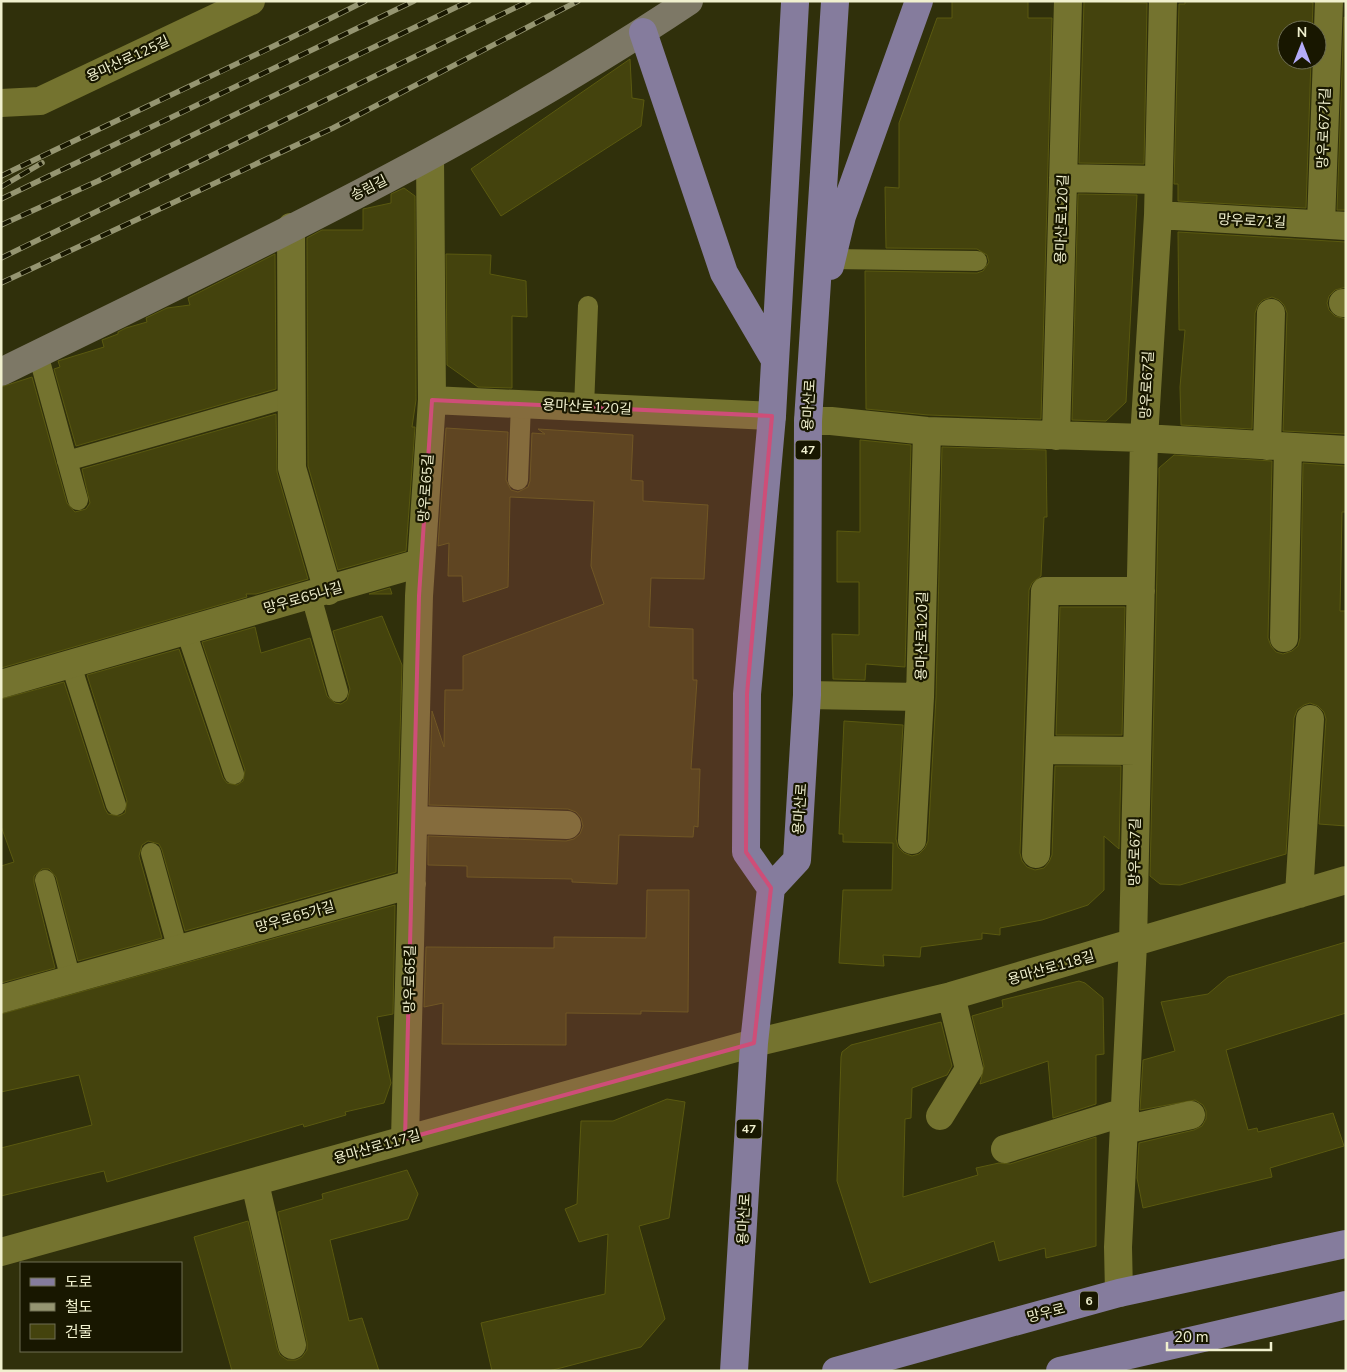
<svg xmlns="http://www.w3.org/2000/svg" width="1347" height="1372" font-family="'Nunito Sans','Noto Sans KR',sans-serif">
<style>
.building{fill:#44430d;stroke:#5a5910}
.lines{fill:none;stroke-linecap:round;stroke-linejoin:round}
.lane{stroke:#74732f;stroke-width:20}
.street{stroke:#74732f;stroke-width:28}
.secondary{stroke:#7d7866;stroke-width:28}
.primary{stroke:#857c9d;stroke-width:28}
.rail-casing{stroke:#959571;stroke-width:5.5}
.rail{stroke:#181700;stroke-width:4;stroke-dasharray:11;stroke-linecap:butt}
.marked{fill:#ce4e78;fill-opacity:0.2;stroke:#ce4e78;stroke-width:4;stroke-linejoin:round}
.labels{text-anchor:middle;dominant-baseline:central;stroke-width:4.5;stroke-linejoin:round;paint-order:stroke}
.shield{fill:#181700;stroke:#afaf90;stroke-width:1}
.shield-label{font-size:12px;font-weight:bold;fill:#f0f0ce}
.street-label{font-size:14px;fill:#f0f0ce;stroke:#181700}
</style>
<rect width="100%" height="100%" fill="#30300b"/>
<path class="building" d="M 952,1 L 1028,1 L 1028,18 L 1052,18 L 1041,419 L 928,415 L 866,409 L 865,271 L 977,273 L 983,271 L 989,262 L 987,255 L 977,249 L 886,248 L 885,187 L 899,188 L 899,123 L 937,18 L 952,18 Z
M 1084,1 L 1147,3 L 1144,164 L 1079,163 Z
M 1185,1 L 1309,1 L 1313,3 L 1312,30 L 1287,30 L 1287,60 L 1311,60 L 1306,208 L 1178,201 L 1178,184 L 1174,184 L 1179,4 L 1185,4 Z
M 1344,17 L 1346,18 L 1346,210 L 1337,210 Z
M 630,59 L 632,98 L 644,100 L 641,126 L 501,216 L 471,169 Z
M 404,188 L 415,196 L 416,400 L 412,427 L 415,427 L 406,551 L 338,570 L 308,466 L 307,238 L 322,230 L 363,230 L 363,209 L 391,203 L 391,194 Z
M 1078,194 L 1137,195 L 1126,402 L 1106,421 L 1072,420 Z
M 1178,232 L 1346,242 L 1346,287 L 1335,290 L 1329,296 L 1327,303 L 1329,310 L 1335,316 L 1346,319 L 1346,434 L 1283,431 L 1287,313 L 1284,305 L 1279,300 L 1272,297 L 1263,300 L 1258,305 L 1255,313 L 1252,429 L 1181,425 L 1180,387 L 1185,330 L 1179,330 Z
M 275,254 L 276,389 L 76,446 L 54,369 L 60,367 L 58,361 L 104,347 L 102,340 L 118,334 L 118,332 L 126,328 L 147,322 L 146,318 L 167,308 L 190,305 L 188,298 Z
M 446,254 L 491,255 L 490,274 L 526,281 L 527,317 L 512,316 L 512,388 L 478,387 L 447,365 Z
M 32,377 L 67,503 L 75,512 L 86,509 L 90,503 L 82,469 L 276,414 L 277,472 L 308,579 L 256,594 L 246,594 L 247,597 L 1,668 L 1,387 Z
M 446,428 L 508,432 L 506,480 L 511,490 L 518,492 L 528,487 L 530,481 L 532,433 L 545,434 L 538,429 L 633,435 L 631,480 L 643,481 L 643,501 L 708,505 L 704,579 L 651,578 L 649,627 L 693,629 L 693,680 L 697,680 L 691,769 L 700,769 L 698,827 L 694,826 L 693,837 L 619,835 L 617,884 L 572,882 L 572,879 L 467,877 L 467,866 L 428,865 L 428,836 L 566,841 L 574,839 L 580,834 L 583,826 L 581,818 L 576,812 L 568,809 L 429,805 L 432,711 L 444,747 L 445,690 L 463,690 L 463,656 L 604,604 L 591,566 L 594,501 L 510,497 L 508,587 L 463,602 L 462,576 L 448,576 L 449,543 L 438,546 Z
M 860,440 L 911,445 L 905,667 L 866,664 L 865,680 L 833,679 L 832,634 L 859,635 L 859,582 L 837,582 L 837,531 L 860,532 Z
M 942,447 L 1046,450 L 1047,517 L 1044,517 L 1041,576 L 1032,583 L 1029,590 L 1020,853 L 1022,861 L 1027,867 L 1035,870 L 1044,868 L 1049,862 L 1052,855 L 1055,766 L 1121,766 L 1119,849 L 1104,836 L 1104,890 L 1088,905 L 1042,920 L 1000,928 L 1000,935 L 982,933 L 982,939 L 921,947 L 920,957 L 883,955 L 884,966 L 839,963 L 843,890 L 892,890 L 893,843 L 843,842 L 843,834 L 839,834 L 844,721 L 903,725 L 896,839 L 898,847 L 904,853 L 912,856 L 919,854 L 925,848 L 928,841 L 936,697 Z
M 1174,455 L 1272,461 L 1268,638 L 1271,646 L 1276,652 L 1283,654 L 1292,651 L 1298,646 L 1300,638 L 1303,463 L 1346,466 L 1346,512 L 1342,512 L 1340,611 L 1346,611 L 1346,826 L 1319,824 L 1326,719 L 1324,712 L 1318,706 L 1310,703 L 1304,705 L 1297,710 L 1294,718 L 1286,854 L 1180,885 L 1160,884 L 1150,876 L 1159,481 L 1159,468 Z
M 390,588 L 392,594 L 369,594 Z
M 1060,607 L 1125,607 L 1122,735 L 1056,735 Z
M 382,616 L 402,665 L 396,872 L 185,931 L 162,850 L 159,844 L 148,841 L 142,845 L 139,856 L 162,938 L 78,961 L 56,877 L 49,869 L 42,869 L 34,876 L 34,883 L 55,968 L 1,983 L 1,866 L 14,862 L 1,826 L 1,699 L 64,682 L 105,809 L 108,814 L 119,816 L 125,813 L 127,801 L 87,675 L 179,649 L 223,778 L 227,783 L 237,785 L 243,781 L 245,770 L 202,642 L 255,627 L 261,653 L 310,638 L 327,696 L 335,703 L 341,704 L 347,700 L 350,689 L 333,631 Z
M 647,890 L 689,890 L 688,1012 L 641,1011 L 641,1014 L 566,1013 L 566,1045 L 442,1044 L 443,1003 L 424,1007 L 426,947 L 554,948 L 554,937 L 646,938 Z
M 395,905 L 393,1014 L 377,1017 L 391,1083 L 384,1103 L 345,1112 L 346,1115 L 304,1127 L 303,1124 L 107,1182 L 104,1171 L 1,1196 L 1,1148 L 92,1125 L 79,1075 L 1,1092 L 1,1014 Z
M 1346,942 L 1346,1013 L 1226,1050 L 1248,1130 L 1257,1128 L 1258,1132 L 1333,1113 L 1344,1146 L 1270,1168 L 1272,1177 L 1143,1208 L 1137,1178 L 1139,1143 L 1194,1130 L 1202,1126 L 1206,1119 L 1206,1111 L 1203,1105 L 1195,1100 L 1140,1110 L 1143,1060 L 1175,1051 L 1161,1002 L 1208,994 L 1228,977 Z
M 1079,981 L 1085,983 L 1103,998 L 1104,1054 L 1096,1055 L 1096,1104 L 1053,1118 L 1048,1061 L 980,1084 L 984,1066 L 972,1016 L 1003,1007 L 1002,1000 Z
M 941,1022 L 952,1066 L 947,1075 L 912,1088 L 911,1118 L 905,1119 L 903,1197 L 978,1175 L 976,1168 L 999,1163 L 1010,1164 L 1096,1137 L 1096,1246 L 1046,1258 L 1045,1248 L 999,1261 L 994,1241 L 870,1283 L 837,1181 L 841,1057 L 842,1052 L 851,1045 Z
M 667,1099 L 685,1102 L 669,1218 L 639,1226 L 665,1319 L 641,1347 L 549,1371 L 492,1371 L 481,1323 L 605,1294 L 608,1234 L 579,1242 L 565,1209 L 577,1204 L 581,1121 L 613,1121 Z
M 407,1170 L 418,1194 L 408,1219 L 330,1240 L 349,1321 L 362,1318 L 379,1371 L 232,1371 L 194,1237 L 248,1221 L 277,1348 L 280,1355 L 287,1360 L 296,1360 L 302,1357 L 307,1350 L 307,1342 L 278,1212 L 323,1199 L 322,1194 Z"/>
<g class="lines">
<path class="lane" d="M 832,259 L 977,261
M 38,354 L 78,500
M 584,407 L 588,306
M 67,461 L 291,397
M 518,480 L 521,404
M 311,596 L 338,692
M 186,631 L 234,774
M 71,665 L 116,805
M 151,853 L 178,950
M 45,880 L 71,980"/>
<path class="street" d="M 1,103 L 40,101 L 251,1
M 1063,178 L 1157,180
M 1158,215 L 1346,226
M 1321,224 L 1329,1
M 291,227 L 292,468 L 328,591
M 1343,303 L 1346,303
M 432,400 L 772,416
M 808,421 L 831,421 L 927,431 L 1144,438 L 1346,450
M 1056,436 L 1068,1
M 1267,446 L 1271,313
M 1284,638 L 1288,447
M 1,684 L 420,563
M 807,695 L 920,697
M 1040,750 L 1137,751
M 414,820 L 567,825
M 912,840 L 920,697 L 927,431
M 1036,854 L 1045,591 L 1141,591
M 1299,894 L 1310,719
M 1,999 L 412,884
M 940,1116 L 969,1069 L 951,996
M 1124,1130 L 1191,1115
M 405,1139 L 419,596 L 432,400 L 430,157
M 1005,1149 L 1125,1112
M 255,1183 L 292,1345
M 1,1252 L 754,1043 L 951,996 L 1346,880
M 1119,1293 L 1118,1247 L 1133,944 L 1144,438 L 1158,215 L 1163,1"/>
<path class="secondary" d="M 1,372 C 233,258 474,145 689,1"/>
<path class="primary" d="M 643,32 L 724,273 L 775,360
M 830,266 L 842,216 L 919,1
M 771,888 L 746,852 L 747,694 L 772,416 L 795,3
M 734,1371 L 754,1043 L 771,888 L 797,860 L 807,695 L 808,421 L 835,2
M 836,1371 L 1119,1293 L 1346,1244
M 1060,1371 L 1346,1305"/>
<g class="rail-casing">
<path id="rail" d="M 1,176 C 122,117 245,62 365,1
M 1,187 L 42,163
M 1,199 L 414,1
M 1,225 L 98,181 L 469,1
M 1,258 L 529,1
M 1,283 L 333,128 L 578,1"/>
</g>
<use href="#rail" class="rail"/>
</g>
<path class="marked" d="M 432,400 L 772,416 L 747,694 L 746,852 L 771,888 L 754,1043 L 405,1139 L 419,596 Z"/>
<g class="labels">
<g class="shield">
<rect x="795.5" y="440.5" width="25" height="19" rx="4"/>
<rect x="736.5" y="1119.5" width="25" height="19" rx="4"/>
<rect x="1080" y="1291.5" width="18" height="19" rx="4"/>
</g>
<g class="shield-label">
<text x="808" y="450">47</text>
<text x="749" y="1129">47</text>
<text x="1089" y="1301">6</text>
</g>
<g class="street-label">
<text transform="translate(128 59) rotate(-25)">용마산로125길</text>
<text transform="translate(1324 128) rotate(-88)">망우로67가길</text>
<text transform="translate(369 188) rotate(-27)">송림길</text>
<text transform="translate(1062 219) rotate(-88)">용마산로120길</text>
<text transform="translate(1252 221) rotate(3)">망우로71길</text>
<text transform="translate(1147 385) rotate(-87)">망우로67길</text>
<text transform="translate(809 405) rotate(-87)">용마산로</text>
<text transform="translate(587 407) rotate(3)">용마산로120길</text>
<text transform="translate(426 488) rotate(-86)">망우로65길</text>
<text transform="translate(303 598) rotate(-16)">망우로65나길</text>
<text transform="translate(922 636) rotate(-89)">용마산로120길</text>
<text transform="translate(800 809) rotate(-86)">용마산로</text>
<text transform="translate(1135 852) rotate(-89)">망우로67길</text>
<text transform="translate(295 917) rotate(-16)">망우로65가길</text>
<text transform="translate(1051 968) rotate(-16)">용마산로118길</text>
<text transform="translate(410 979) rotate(-89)">망우로65길</text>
<text transform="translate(377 1147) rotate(-16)">용마산로117길</text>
<text transform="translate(744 1219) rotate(-87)">용마산로</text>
<text transform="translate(1046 1313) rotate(-15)">망우로</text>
</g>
</g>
<rect width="1347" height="1372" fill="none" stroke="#f0f0ce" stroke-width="5"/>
<rect x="20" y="1262" width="162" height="90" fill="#181700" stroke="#6e6e52"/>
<rect x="30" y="1278" width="25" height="8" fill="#857c9d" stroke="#6e6e52"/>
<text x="65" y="1287" font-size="15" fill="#f0f0ce">도로</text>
<rect x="30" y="1303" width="25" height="8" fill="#959571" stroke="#6e6e52"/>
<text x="65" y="1312" font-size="15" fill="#f0f0ce">철도</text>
<rect x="30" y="1324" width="25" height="15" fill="#44430d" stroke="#6e6e52"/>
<text x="65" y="1337" font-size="15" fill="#f0f0ce">건물</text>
<g transform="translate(1302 45)"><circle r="24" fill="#181700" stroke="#6e6e52"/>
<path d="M0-4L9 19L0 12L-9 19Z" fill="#b4acf9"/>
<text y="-8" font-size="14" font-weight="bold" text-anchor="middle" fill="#f0f0ce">N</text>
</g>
<path d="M1167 1342v8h104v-8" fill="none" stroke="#f0f0ce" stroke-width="2.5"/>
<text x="1174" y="1342" font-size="15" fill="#f0f0ce" stroke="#181700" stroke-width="4" paint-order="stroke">20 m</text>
</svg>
